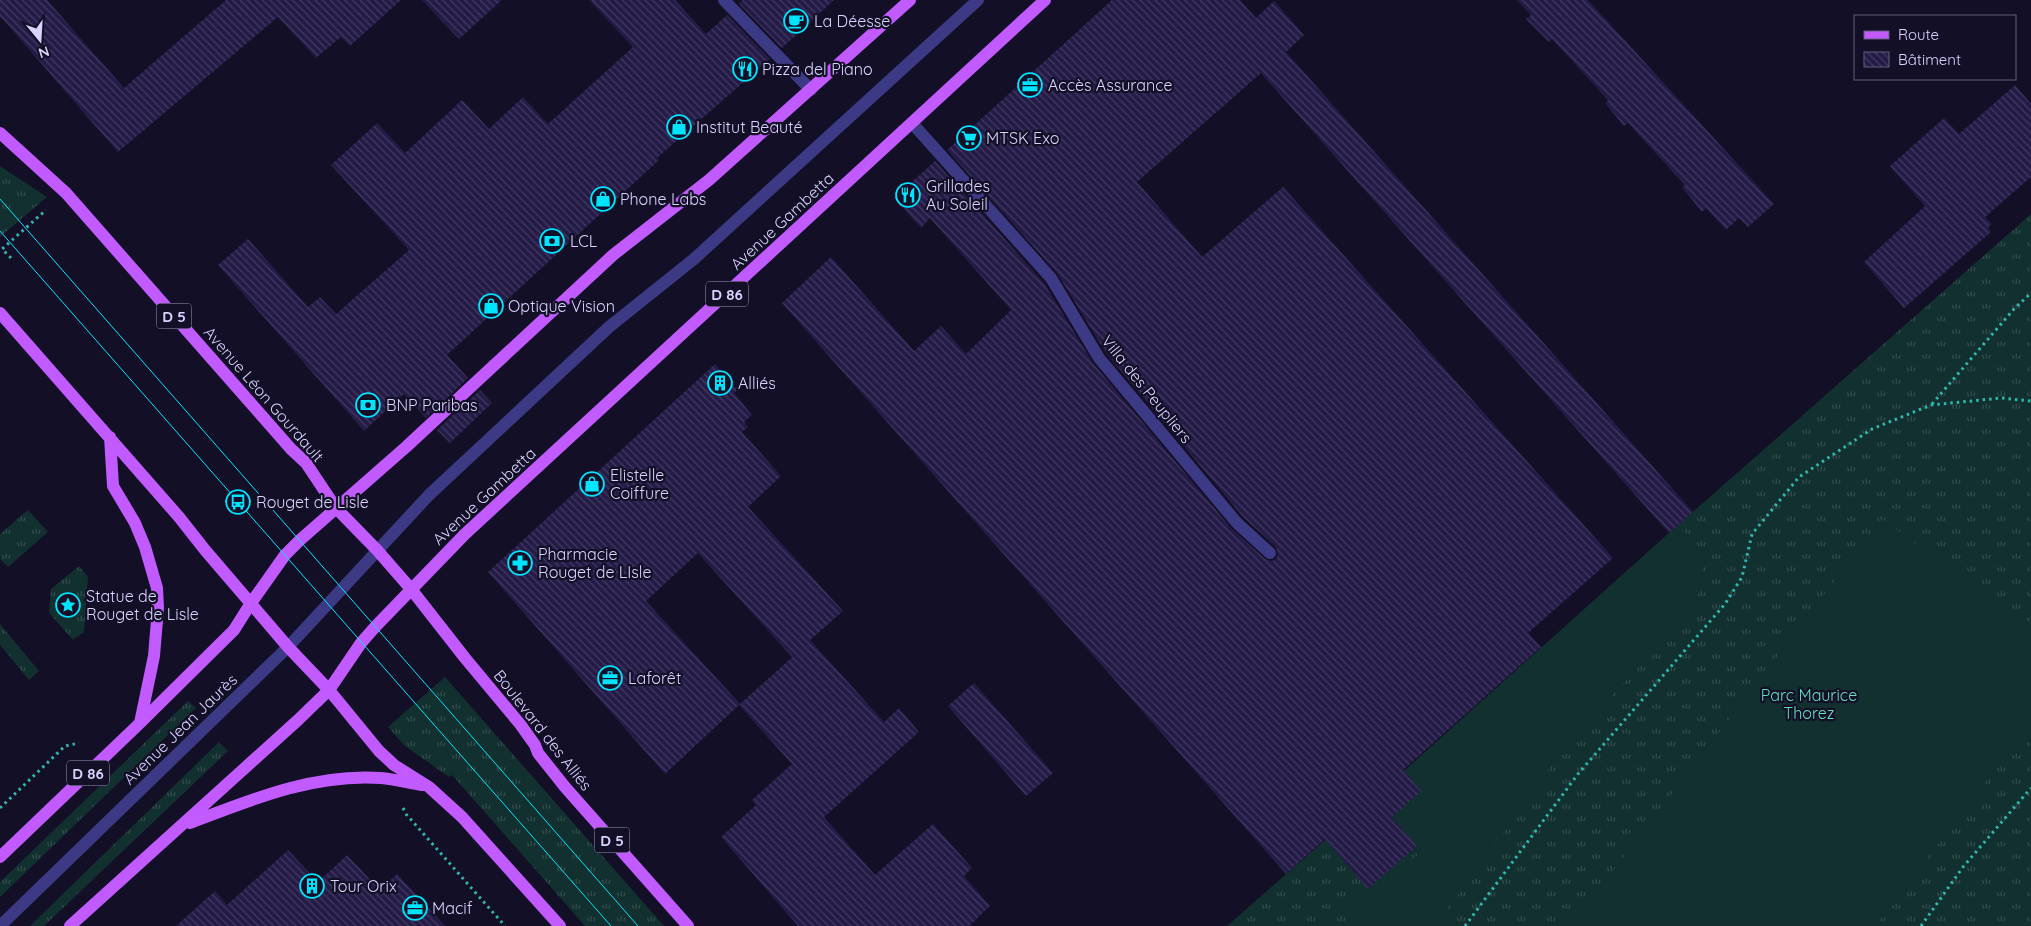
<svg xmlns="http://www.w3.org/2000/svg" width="2031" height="926" font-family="Quicksand,sans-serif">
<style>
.grass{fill:url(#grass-tufts)}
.pitch{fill:#12302f}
.building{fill:url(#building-back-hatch);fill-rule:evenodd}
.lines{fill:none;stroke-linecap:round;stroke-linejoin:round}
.path{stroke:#2fb8b0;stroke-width:3;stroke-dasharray:2.5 4;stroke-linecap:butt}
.minor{stroke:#3d3a85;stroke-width:12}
.major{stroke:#c25bff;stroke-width:12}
.tram{stroke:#00e5ff;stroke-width:1}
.labels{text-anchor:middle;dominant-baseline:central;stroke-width:4.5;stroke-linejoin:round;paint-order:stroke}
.shield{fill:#130f26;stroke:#9e99be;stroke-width:1}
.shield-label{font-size:15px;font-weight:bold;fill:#d9d4ff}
.poi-label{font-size:16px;fill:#d9d4ff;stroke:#130f26;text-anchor:start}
.street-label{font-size:16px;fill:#d9d4ff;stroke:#130f26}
.park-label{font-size:16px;fill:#5fe0c0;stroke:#130f26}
</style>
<defs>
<pattern id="grass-tufts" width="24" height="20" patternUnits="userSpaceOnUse" patternTransform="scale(1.25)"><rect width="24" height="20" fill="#12302f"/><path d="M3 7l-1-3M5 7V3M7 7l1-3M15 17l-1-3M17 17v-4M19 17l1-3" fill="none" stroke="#344d4e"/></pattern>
<pattern id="building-back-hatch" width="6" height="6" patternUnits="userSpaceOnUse" patternTransform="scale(1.25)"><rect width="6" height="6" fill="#241b47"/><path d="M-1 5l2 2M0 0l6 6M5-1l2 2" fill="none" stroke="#433b63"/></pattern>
</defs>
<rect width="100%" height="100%" fill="#130f26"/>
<path class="grass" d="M 0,166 L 47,197 L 0,237 Z
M 2031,214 L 2031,926 L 1227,926 L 1404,771 L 1669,533 Z
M 28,510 L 48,532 L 8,567 L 0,559 L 0,534 Z
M 79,566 L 88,577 L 84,632 L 73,640 L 49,613 L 51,589 Z
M 0,624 L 39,671 L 29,680 L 0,645 Z
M 445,677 L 664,926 L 585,926 L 452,775 L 449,777 L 405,746 L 388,727 Z
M 188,701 L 196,708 L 0,897 L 0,882 Z
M 219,742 L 228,751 L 44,926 L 30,926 Z"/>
<path class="pitch" d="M 1882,519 L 2031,631 L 2031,722 L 1875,926 L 1571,926 Z
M 1678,525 L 1706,556 L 1694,612 L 1663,640 L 1583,727 L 1562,745 L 1553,758 L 1545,778 L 1434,926 L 1357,926 L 1363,921 L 1350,905 L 1401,864 L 1404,867 L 1422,851 L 1392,817 L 1404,771 Z"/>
<path class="building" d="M 0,0 L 47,0 L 124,88 L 226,0 L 401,0 L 350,46 L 341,37 L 316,58 L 278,17 L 118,152 L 0,16 Z
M 422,0 L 502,0 L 459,39 Z
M 589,0 L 675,0 L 706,34 L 727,15 L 770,59 L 657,158 L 659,160 L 447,355 L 468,378 L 426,418 L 404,394 L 364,431 L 218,265 L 248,239 L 308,307 L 320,297 L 336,314 L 409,250 L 331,165 L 377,123 L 405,153 L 462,100 L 489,129 L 523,97 L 548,124 L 633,47 Z
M 743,0 L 834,0 L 782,48 L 739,4 Z
M 1112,0 L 1240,0 L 1256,18 L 1274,1 L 1304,35 L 1286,52 L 1693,512 L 1669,533 L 1261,73 L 1137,182 L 1202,257 L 1283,187 L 1613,558 L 1528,633 L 1541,647 L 1403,770 L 1421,791 L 1392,817 L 1417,846 L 1368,889 L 1325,839 L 1286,874 L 782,303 L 831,257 L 914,351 L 941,326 L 966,354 L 1011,310 L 930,218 L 921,228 L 894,198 L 935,161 L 1044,283 L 1093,363 L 1231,528 L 1265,559 L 1272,561 L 1276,559 L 1278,554 L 1276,547 L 1243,517 L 1106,353 L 1057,273 L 947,150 Z
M 1517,0 L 1588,0 L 1774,204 L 1748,227 L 1739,218 L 1726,230 L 1706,208 L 1702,212 L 1682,187 L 1685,185 L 1628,123 L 1624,126 L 1605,103 L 1608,100 L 1552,39 L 1549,42 L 1526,19 L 1531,15 Z
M 2015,85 L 2031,104 L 2031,177 L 1985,217 L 1992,224 L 1988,227 L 1991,232 L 1904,308 L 1864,262 L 1925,206 L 1890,166 L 1944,118 L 1959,134 Z
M 715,364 L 737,390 L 734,393 L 752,415 L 744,422 L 748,427 L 742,432 L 781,476 L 748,507 L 843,611 L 810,640 L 884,722 L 899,708 L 919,732 L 824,817 L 875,875 L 933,824 L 972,868 L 964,876 L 990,906 L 969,926 L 798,926 L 721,837 L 756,805 L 752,800 L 792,764 L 739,705 L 665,774 L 488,572 ZM 698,553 L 792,657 L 800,650 L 740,704 L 646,601 Z
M 480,390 L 492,403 L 450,443 L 437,430 Z
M 974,683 L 1053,773 L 1026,796 L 948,706 Z
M 288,850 L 318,882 L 347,855 L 380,890 L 397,874 L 445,926 L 176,926 L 215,891 L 227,905 Z"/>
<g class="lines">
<path class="path" d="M 11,258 L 2,249 L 46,210
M 1932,404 L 2014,309 L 2031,293
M 0,808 L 65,746 L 79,743
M 403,808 L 406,814 L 505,926
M 1465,926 L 1578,774 L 1725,604 L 1742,577 L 1752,534 L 1799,477 L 1872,429 L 1931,405 L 2001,398 L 2031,401
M 1921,926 L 1963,867 L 2031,788"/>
<path class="minor" d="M 724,0 L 811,90
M 912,123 L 1051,278 L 1099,358 L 1237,523 L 1270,553
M 0,926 L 288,647 L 429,495 L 609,327 L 694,259 L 978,0"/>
<path class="major" d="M 0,133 L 66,193 L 291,449 L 306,463 L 336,508 L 377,550 L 411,589 L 465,658 L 520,724 L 535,745 L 538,753 L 565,787 L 688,926
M 0,313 L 179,517 L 205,550 L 288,647 L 329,690 L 379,751 L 394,765 L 429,787 L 462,817 L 560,926
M 110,437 L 113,486 L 135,523 L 145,547 L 157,588 L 158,608 L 154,656 L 140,723
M 190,823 C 250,800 314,773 381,778 C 394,779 409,783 422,785
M 0,857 L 139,724 L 234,630 L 251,603 L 285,555 L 300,540 L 406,447 L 613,255 L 709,180 L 910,0
M 70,926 L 298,720 L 329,690 L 361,643 L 375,627 L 465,534 L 1045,0"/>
<path class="tram" d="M 0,199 L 638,926
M 0,231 L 611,926"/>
</g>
<defs>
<g id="cafe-ring" transform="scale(1.25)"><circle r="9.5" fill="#130f26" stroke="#00e5ff" stroke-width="1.5"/><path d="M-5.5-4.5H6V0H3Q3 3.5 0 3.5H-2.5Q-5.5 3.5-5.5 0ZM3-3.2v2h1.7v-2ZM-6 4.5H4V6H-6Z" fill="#00e5ff"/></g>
<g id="restaurant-ring" transform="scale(1.25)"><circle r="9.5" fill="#130f26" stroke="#00e5ff" stroke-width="1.5"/><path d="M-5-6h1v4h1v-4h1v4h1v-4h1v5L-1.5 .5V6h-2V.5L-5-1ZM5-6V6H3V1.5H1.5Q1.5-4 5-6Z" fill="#00e5ff"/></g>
<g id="office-ring" transform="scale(1.25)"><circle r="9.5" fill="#130f26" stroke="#00e5ff" stroke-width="1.5"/><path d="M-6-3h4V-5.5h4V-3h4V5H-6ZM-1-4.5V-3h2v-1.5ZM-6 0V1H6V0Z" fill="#00e5ff"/></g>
<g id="shop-ring" transform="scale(1.25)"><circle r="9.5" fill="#130f26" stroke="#00e5ff" stroke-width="1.5"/><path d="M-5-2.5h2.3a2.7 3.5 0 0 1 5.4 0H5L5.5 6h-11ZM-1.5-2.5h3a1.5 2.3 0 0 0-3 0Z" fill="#00e5ff"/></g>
<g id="supermarket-ring" transform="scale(1.25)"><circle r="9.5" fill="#130f26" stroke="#00e5ff" stroke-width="1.5"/><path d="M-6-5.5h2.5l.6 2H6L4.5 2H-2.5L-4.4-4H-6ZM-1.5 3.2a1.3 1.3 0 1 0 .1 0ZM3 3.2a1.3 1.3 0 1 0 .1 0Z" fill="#00e5ff"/></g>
<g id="bank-ring" transform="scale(1.25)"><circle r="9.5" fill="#130f26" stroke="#00e5ff" stroke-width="1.5"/><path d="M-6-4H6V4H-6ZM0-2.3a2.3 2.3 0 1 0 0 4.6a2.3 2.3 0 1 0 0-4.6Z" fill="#00e5ff"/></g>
<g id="building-ring" transform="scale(1.25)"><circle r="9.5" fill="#130f26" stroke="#00e5ff" stroke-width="1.5"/><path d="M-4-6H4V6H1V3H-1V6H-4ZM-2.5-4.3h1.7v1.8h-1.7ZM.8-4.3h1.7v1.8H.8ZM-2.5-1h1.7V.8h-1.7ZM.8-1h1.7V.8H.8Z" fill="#00e5ff"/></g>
<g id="bus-ring" transform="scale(1.25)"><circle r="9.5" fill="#130f26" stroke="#00e5ff" stroke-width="1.5"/><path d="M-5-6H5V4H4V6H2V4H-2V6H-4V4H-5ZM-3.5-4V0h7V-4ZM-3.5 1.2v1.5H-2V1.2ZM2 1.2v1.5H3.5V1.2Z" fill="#00e5ff"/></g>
<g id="pharmacy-ring" transform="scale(1.25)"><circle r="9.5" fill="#130f26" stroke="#00e5ff" stroke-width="1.5"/><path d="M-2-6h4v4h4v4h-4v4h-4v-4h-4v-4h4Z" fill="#00e5ff"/></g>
<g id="sight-ring" transform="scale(1.25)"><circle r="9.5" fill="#130f26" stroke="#00e5ff" stroke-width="1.5"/><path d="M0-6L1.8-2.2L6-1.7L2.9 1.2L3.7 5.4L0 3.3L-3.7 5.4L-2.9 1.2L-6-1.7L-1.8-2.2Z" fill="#00e5ff"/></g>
</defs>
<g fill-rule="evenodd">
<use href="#cafe-ring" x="796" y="21"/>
<use href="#restaurant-ring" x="745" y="69"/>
<use href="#office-ring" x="1030" y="85"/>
<use href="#shop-ring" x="679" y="127"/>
<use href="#supermarket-ring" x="969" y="138"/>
<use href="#restaurant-ring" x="908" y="195"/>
<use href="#shop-ring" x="603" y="199"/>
<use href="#bank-ring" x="552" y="241"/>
<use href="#shop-ring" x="491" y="306"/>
<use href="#building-ring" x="720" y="383"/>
<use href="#bank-ring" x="368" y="405"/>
<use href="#shop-ring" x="592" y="484"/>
<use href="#bus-ring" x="238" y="502"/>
<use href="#pharmacy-ring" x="520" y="563"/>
<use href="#sight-ring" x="68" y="605"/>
<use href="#office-ring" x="610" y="678"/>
<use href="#building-ring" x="312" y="886"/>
<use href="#office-ring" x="415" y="908"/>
</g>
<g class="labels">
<g class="shield">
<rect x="706" y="281.5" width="42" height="25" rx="4"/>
<rect x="156.5" y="303.5" width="35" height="25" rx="4"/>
<rect x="67" y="760.5" width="42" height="25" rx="4"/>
<rect x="594.5" y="827.5" width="35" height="25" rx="4"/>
</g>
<g class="shield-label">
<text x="727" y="294">D 86</text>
<text x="174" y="316">D 5</text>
<text x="88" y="773">D 86</text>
<text x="612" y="840">D 5</text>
</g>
<g class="poi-label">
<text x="814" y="21">La Déesse</text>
<text x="762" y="69">Pizza del Piano</text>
<text x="1048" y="85">Accès Assurance</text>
<text x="696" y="127">Institut Beauté</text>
<text x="986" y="138">MTSK Exo</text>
<text x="926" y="186">Grillades<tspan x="926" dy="18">Au Soleil</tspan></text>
<text x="620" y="199">Phone Labs</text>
<text x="570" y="241">LCL</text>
<text x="508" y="306">Optique Vision</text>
<text x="738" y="383">Alliés</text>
<text x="386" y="405">BNP Paribas</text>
<text x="610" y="475">Elistelle<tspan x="610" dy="18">Coiffure</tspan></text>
<text x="256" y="502">Rouget de Lisle</text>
<text x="538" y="554">Pharmacie<tspan x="538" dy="18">Rouget de LIsle</tspan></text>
<text x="86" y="596">Statue de<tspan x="86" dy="18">Rouget de Lisle</tspan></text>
<text x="628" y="678">Laforêt</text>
<text x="330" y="886">Tour Orix</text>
<text x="432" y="908">Macif</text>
</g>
<g class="street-label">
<text transform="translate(782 221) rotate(-43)">Avenue Gambetta</text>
<text transform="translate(1147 389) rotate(51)">Villa des Peupliers</text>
<text transform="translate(264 394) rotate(49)">Avenue Léon Gourdault</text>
<text transform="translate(484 496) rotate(-43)">Avenue Gambetta</text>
<text transform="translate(180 729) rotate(-44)">Avenue Jean Jaurès</text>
<text transform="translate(543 730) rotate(52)">Boulevard des Alliés</text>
</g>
<g class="park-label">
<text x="1809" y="695">Parc Maurice<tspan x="1809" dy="18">Thorez</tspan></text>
</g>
</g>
<rect x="1854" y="15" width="162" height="65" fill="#130f26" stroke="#625e7d"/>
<rect x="1864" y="31" width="25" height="8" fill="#c25bff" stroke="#625e7d"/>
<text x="1898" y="40" font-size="15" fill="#d9d4ff">Route</text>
<rect x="1864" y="52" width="25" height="15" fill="url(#building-back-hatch)" stroke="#625e7d"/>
<text x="1898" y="65" font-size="15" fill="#d9d4ff">Bâtiment</text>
<g transform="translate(40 40) rotate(162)" stroke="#130f26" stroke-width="4" paint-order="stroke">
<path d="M0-4L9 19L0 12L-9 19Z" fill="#d9d4ff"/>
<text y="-8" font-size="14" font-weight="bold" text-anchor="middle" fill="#d9d4ff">N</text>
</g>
</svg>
